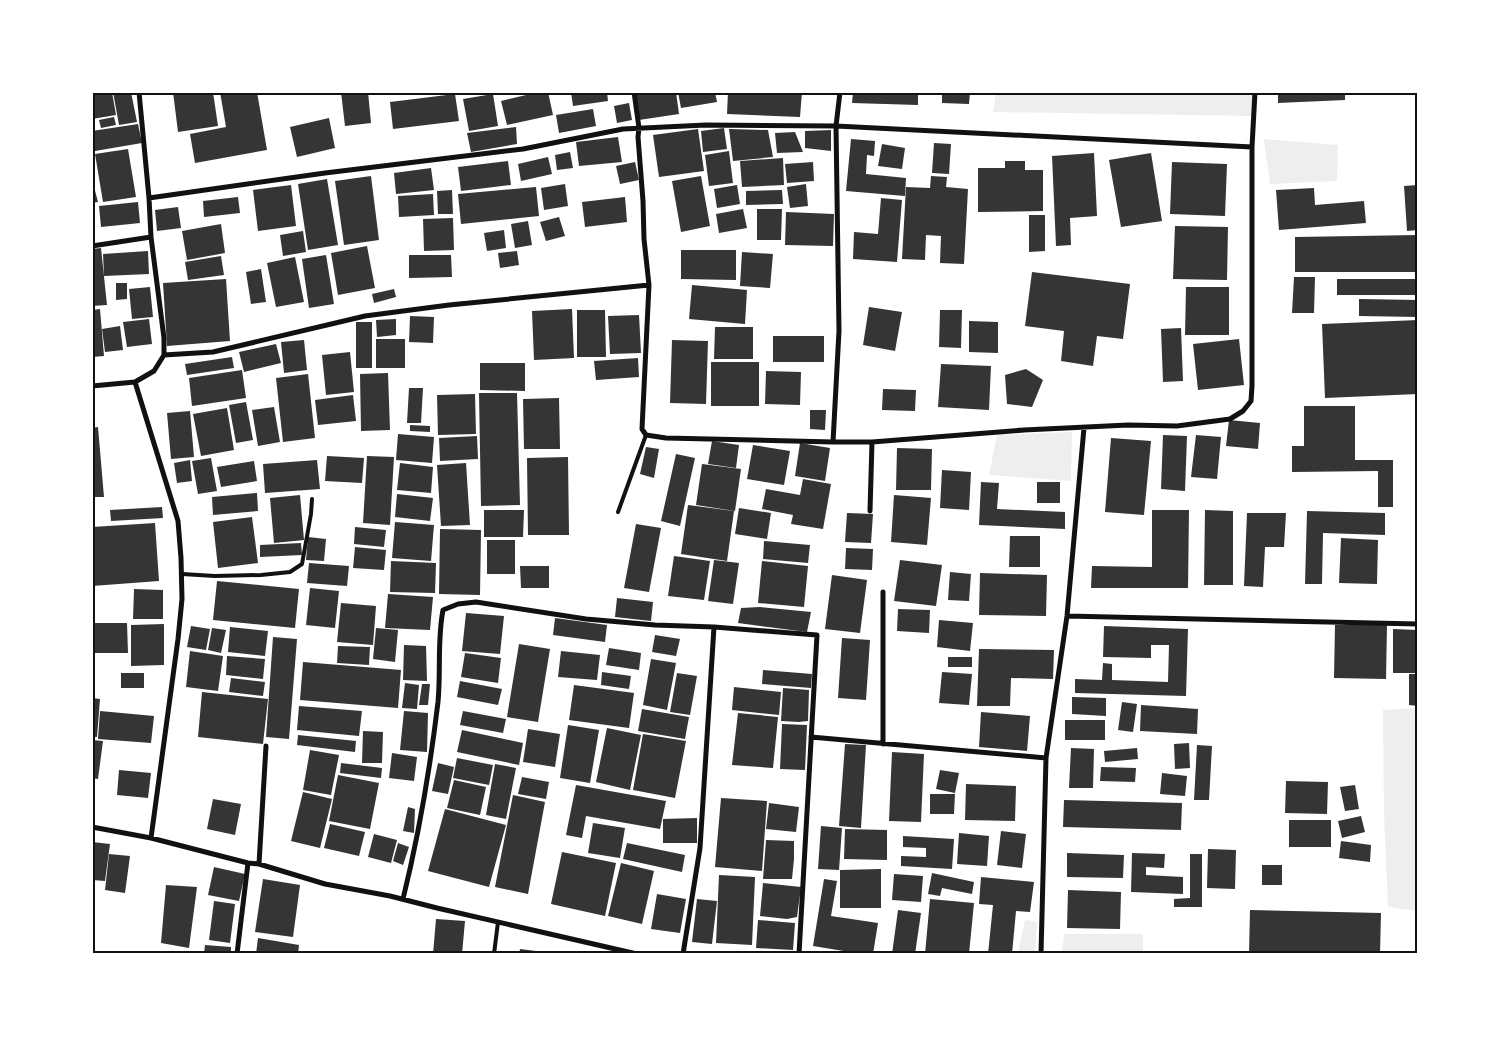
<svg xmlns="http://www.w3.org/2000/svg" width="1510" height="1046" font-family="Barlow,sans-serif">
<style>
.green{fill:#eee}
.building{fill:#353535}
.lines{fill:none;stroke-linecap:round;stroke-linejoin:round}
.service{stroke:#111;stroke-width:4}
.minor{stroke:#111;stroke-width:5}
.neatline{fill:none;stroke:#111;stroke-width:2}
</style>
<rect width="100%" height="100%" fill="#fff"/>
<path class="green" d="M 996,93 L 1256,93 L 1254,116 L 993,112 Z
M 1264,139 L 1338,145 L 1337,181 L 1270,184 Z
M 1072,432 L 1071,481 L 989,475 L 997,435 Z
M 1417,708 L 1418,708 L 1417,911 L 1388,907 L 1384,813 L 1383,710 Z
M 1025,920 L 1037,922 L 1035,953 L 1018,953 Z
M 1064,934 L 1143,934 L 1143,953 L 1062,953 Z"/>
<path class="building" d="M 92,92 L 112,92 L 116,115 L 92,119 Z
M 113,92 L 131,92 L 137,122 L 119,125 Z
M 173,92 L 213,92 L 218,126 L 178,132 Z
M 220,92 L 257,92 L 267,150 L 195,163 L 190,134 L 226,127 Z
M 270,92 L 288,92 L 288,94 L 270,95 Z
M 341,92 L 368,92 L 371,123 L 345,126 Z
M 539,92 L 548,92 L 553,115 L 507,125 L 501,101 Z
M 571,92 L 607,92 L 608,101 L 573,106 Z
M 635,92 L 676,92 L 679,114 L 639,120 Z
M 678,92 L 715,92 L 717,102 L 681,108 Z
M 728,92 L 802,92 L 800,117 L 727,114 Z
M 853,92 L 918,92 L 918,105 L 852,103 Z
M 942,92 L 970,92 L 969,104 L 942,103 Z
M 1278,92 L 1345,92 L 1345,100 L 1278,103 Z
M 455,94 L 459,121 L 393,129 L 390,102 Z
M 493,94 L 498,126 L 469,131 L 463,99 Z
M 629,103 L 632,120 L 617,123 L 614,106 Z
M 593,109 L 596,126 L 559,133 L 556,115 Z
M 114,117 L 116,125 L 101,128 L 99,120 Z
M 329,118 L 335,148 L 297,157 L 290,127 Z
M 138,124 L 142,143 L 95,151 L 92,131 Z
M 516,127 L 517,144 L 471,152 L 467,133 Z
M 724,128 L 727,149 L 703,152 L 701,131 Z
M 698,129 L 704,171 L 659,177 L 653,135 Z
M 729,129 L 768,130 L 773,157 L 733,161 Z
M 831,130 L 831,151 L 805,148 L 805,131 Z
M 795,132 L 803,152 L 777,153 L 775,133 Z
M 618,137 L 622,162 L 579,166 L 576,142 Z
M 851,139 L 875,141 L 874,156 L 867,155 L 866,174 L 906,178 L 905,196 L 846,191 Z
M 934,143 L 951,144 L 949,174 L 932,173 Z
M 882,144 L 905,148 L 902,169 L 878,166 Z
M 128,149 L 136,197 L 103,202 L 95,154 Z
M 729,151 L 733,183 L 709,186 L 705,155 Z
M 570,152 L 573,168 L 557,170 L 555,155 Z
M 1094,153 L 1097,216 L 1070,218 L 1071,245 L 1056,246 L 1052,156 Z
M 1151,153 L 1162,221 L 1121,227 L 1109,160 Z
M 548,157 L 552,174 L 521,181 L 518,164 Z
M 783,158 L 784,185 L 742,187 L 740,161 Z
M 508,161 L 511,185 L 461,191 L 458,167 Z
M 1005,161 L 1025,161 L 1025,170 L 1043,170 L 1043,211 L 978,212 L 978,168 L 1005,168 Z
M 635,162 L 639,180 L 620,184 L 616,166 Z
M 813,162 L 814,181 L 787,183 L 785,164 Z
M 1172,162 L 1227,164 L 1225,216 L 1170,214 Z
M 431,168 L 434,190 L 396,194 L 394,173 Z
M 371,176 L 379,240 L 344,245 L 335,181 Z
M 701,176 L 710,226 L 681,232 L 672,181 Z
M 931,176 L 947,177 L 946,187 L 968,189 L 964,264 L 940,263 L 941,236 L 926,235 L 925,260 L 902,259 L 906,187 L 930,188 Z
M 92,179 L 98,202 L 92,203 Z
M 327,179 L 338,245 L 308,250 L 298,184 Z
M 565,184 L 568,206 L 544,210 L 541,188 Z
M 806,184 L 808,206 L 790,208 L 787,187 Z
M 291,185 L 296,226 L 258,231 L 253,190 Z
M 737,185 L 740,204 L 717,208 L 714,189 Z
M 1418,185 L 1418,230 L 1407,231 L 1404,186 Z
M 536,187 L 539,216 L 461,224 L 458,194 Z
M 1314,188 L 1315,205 L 1364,201 L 1366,223 L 1279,230 L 1276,190 Z
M 452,190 L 453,214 L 438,214 L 437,191 Z
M 782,190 L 783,204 L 746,205 L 746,191 Z
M 433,194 L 434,215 L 399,217 L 398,196 Z
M 238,197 L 240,213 L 204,217 L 203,201 Z
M 625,197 L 627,222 L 585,227 L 582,202 Z
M 881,198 L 902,200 L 897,262 L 853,259 L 854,232 L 878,234 Z
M 138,202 L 140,223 L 101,227 L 99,206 Z
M 178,207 L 181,228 L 157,231 L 155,210 Z
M 743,209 L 747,228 L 719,233 L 716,214 Z
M 757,209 L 782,209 L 781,240 L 757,240 Z
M 786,212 L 834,214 L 833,246 L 785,245 Z
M 1029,215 L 1045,215 L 1045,251 L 1029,252 Z
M 559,217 L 565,236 L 546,241 L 540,222 Z
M 453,218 L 454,250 L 424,251 L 423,219 Z
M 528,221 L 532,245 L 515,248 L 511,224 Z
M 221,224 L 225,253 L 187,260 L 182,231 Z
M 1175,226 L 1228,227 L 1227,280 L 1173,279 Z
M 504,230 L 506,248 L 487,251 L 484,233 Z
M 303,231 L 306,252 L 283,256 L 280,235 Z
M 1418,235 L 1418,272 L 1295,272 L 1295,237 Z
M 367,246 L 375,288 L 338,295 L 331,253 Z
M 101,248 L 107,305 L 92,306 L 92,249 Z
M 681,250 L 736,250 L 736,280 L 681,279 Z
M 148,251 L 149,274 L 104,276 L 103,254 Z
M 517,251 L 519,265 L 500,268 L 498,253 Z
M 742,252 L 773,254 L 770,288 L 740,286 Z
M 326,255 L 334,304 L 309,308 L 302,259 Z
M 409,255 L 451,255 L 452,277 L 409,278 Z
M 221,256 L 224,275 L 188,280 L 185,262 Z
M 295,257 L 304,302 L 276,307 L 267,263 Z
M 261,269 L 266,302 L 251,304 L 246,272 Z
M 1032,272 L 1130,284 L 1123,339 L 1097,336 L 1093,366 L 1061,361 L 1064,331 L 1025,326 Z
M 1294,277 L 1315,277 L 1314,313 L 1292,313 Z
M 226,279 L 230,341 L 167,346 L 163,283 Z
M 1337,279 L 1418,279 L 1418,295 L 1337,295 Z
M 116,283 L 127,283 L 127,299 L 116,300 Z
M 692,285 L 747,290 L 745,324 L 689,319 Z
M 150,287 L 153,317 L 132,319 L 129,289 Z
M 1186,287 L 1229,287 L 1229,335 L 1185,335 Z
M 394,289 L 396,297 L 374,303 L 372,294 Z
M 1359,299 L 1418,300 L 1418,317 L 1359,316 Z
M 869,307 L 902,312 L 895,351 L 863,345 Z
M 100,309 L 104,356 L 92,357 L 92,310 Z
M 572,309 L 574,358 L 534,360 L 532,311 Z
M 577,310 L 605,310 L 606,357 L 577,357 Z
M 940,310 L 962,310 L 961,348 L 939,347 Z
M 639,315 L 641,353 L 610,354 L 608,316 Z
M 410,316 L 434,317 L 433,343 L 409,342 Z
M 149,319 L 152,344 L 127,347 L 123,322 Z
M 396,319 L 396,335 L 377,337 L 376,320 Z
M 1418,320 L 1418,394 L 1325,398 L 1322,324 Z
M 969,321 L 998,322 L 998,353 L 969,352 Z
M 356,322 L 372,322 L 372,368 L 356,368 Z
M 120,326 L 123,350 L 105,352 L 102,329 Z
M 715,327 L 753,327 L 753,359 L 714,359 Z
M 1181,328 L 1183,381 L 1163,382 L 1161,329 Z
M 773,336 L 824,336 L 824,362 L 773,362 Z
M 376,339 L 405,339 L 405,368 L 376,368 Z
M 1239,339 L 1244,385 L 1198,390 L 1193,344 Z
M 304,340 L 307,370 L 284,373 L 281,342 Z
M 672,340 L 708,341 L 706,404 L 670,403 Z
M 276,344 L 281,363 L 244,372 L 239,352 Z
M 350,352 L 354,392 L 326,395 L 322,355 Z
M 232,357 L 234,368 L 187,375 L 185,364 Z
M 638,358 L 639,377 L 596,380 L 594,361 Z
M 711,362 L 759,362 L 759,406 L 711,406 Z
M 480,363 L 525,363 L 525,391 L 480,390 Z
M 941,364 L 991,366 L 989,410 L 938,407 Z
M 1026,369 L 1043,380 L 1032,407 L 1007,404 L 1005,375 Z
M 242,370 L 246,398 L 192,406 L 189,378 Z
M 766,371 L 801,372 L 800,405 L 765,404 Z
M 388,373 L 390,430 L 361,431 L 360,374 Z
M 308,374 L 315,438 L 283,442 L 276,378 Z
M 409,388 L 423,388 L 421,423 L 407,423 Z
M 883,389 L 916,390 L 915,411 L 882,410 Z
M 479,393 L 517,393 L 520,505 L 481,506 Z
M 475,394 L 476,434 L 438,435 L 437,395 Z
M 353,395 L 356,421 L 318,425 L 315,400 Z
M 559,398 L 560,449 L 524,449 L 523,399 Z
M 246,402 L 253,440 L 236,443 L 229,405 Z
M 1304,406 L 1355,406 L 1355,460 L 1393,460 L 1393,507 L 1378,507 L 1378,471 L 1292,472 L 1292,446 L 1304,446 Z
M 274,407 L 280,442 L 258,446 L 252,410 Z
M 227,408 L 234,450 L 201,456 L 193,414 Z
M 810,410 L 826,410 L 825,430 L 810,429 Z
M 190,411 L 194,457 L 171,459 L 167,413 Z
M 1229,420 L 1260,423 L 1258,449 L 1226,446 Z
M 410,425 L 430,426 L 430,432 L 410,431 Z
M 98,427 L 104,497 L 92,497 L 92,428 Z
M 398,434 L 434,437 L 432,463 L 396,460 Z
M 1163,435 L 1187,436 L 1185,491 L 1161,489 Z
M 1196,435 L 1221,437 L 1217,479 L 1191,477 Z
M 477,436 L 478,459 L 440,461 L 439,438 Z
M 1111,438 L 1151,441 L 1144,515 L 1105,512 Z
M 712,441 L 739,445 L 736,468 L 708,464 Z
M 800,443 L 830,448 L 825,481 L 795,476 Z
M 753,445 L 790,451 L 784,485 L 747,479 Z
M 646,447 L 659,449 L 654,478 L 640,474 Z
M 897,448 L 932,449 L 931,490 L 896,490 Z
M 676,454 L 695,458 L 680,526 L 661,521 Z
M 327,456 L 364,458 L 362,483 L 325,481 Z
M 367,456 L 394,457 L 390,525 L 363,523 Z
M 568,457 L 569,535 L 528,535 L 527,458 Z
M 211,458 L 217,491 L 198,494 L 192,461 Z
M 190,460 L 192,481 L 177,483 L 174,463 Z
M 317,460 L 320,489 L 265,493 L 263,464 Z
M 254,461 L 257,481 L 221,487 L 217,467 Z
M 400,463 L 433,467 L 431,493 L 397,490 Z
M 466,463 L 470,525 L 441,526 L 437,465 Z
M 702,464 L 741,469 L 735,511 L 696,505 Z
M 942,470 L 971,472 L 969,510 L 940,508 Z
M 803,479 L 831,484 L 823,529 L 791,524 L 793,515 L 762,509 L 766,489 L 800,495 Z
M 981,482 L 999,483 L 997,509 L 1065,512 L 1065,529 L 979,525 Z
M 1037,482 L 1060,482 L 1060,503 L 1037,503 Z
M 257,493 L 258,511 L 213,515 L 212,497 Z
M 397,494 L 433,498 L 430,521 L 395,517 Z
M 300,495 L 304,540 L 274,543 L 270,498 Z
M 894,495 L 931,498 L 927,545 L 891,542 Z
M 688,505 L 734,511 L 727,561 L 681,554 Z
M 162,507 L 163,518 L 111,521 L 110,510 Z
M 739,508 L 771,513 L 767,539 L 735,534 Z
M 484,510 L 524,510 L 523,537 L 484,537 Z
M 1152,510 L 1189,510 L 1188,588 L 1091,588 L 1092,566 L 1152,567 Z
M 1205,510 L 1233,511 L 1233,585 L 1204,585 Z
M 1307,511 L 1385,513 L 1385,535 L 1323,533 L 1322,584 L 1305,584 Z
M 847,513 L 873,514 L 871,543 L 845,542 Z
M 1247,513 L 1286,513 L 1284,547 L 1265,547 L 1263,587 L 1244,586 Z
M 252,517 L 258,563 L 218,568 L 213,522 Z
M 395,522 L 434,525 L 431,561 L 392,558 Z
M 155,523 L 159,581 L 92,586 L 92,527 Z
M 636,524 L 661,528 L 649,592 L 624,588 Z
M 355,527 L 386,530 L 384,547 L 354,544 Z
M 440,529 L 481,530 L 480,595 L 439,594 Z
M 1010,536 L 1040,536 L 1040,567 L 1009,567 Z
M 308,537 L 326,539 L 324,561 L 306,560 Z
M 1341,538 L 1378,540 L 1377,584 L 1339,583 Z
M 487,540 L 515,540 L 515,574 L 487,574 Z
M 764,541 L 810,545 L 808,563 L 763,559 Z
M 301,543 L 302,555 L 260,557 L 260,545 Z
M 355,547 L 386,550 L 384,570 L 353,568 Z
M 846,548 L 873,549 L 872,570 L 845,569 Z
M 674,556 L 710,561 L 704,600 L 668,596 Z
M 714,560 L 739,563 L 733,604 L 708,601 Z
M 900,560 L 942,565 L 936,606 L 894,601 Z
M 391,561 L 436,563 L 435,593 L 390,592 Z
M 762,561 L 808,566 L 804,607 L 758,603 Z
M 309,563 L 349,566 L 347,586 L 307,583 Z
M 520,566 L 549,566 L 549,588 L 521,588 Z
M 950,572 L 971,574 L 969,601 L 948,600 Z
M 980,573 L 1047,575 L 1046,616 L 979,615 Z
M 832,575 L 867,580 L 860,633 L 825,629 Z
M 217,581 L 299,589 L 295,628 L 213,620 Z
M 310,588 L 339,591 L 335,628 L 306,625 Z
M 134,589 L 163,590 L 163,619 L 133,619 Z
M 388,594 L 433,597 L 430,630 L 385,628 Z
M 617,598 L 653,602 L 651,621 L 615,617 Z
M 341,603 L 376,606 L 373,645 L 337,642 Z
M 760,607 L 811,612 L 807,632 L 738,623 L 741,608 Z
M 898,609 L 930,610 L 929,633 L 897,631 Z
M 466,613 L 504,616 L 500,654 L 462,651 Z
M 555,618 L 607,625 L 605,642 L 553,635 Z
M 939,620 L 973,623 L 970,651 L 937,647 Z
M 92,623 L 127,623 L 128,653 L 92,653 Z
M 164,624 L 164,665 L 131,666 L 131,625 Z
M 1335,625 L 1387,625 L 1386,679 L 1334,678 Z
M 191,626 L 210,629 L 206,650 L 187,647 Z
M 1104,626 L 1188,629 L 1186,696 L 1075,693 L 1075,679 L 1102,680 L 1103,663 L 1112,664 L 1112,680 L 1168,682 L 1169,645 L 1151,645 L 1151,658 L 1103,657 Z
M 230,627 L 268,631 L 265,656 L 228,652 Z
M 212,628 L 226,630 L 221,653 L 208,650 Z
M 376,628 L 398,630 L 395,662 L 373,659 Z
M 1393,629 L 1418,630 L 1418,673 L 1393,673 Z
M 655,635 L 680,639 L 676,656 L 652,652 Z
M 273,637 L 297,639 L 289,739 L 266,737 Z
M 842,638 L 870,640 L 866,700 L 838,698 Z
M 519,644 L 550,649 L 538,722 L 507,717 Z
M 404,645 L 426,646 L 427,681 L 403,680 Z
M 338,646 L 370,647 L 369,665 L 337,663 Z
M 609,648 L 641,653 L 639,670 L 606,665 Z
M 979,649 L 1054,650 L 1053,679 L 1011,678 L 1010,706 L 977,706 Z
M 190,651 L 223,656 L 218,691 L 186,687 Z
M 561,651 L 600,655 L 597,680 L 558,677 Z
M 465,653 L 501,658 L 498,683 L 461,677 Z
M 227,656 L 265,659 L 263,679 L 226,675 Z
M 948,657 L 972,657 L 972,667 L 948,667 Z
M 651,659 L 676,663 L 667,710 L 643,705 Z
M 303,662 L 401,670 L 398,708 L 300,700 Z
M 763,670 L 812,674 L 811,688 L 762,684 Z
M 602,672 L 631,676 L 629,689 L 601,685 Z
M 942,672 L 972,674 L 969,705 L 939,703 Z
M 121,673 L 144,673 L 144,688 L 121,688 Z
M 677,673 L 697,676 L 690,715 L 670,712 Z
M 1409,674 L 1418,674 L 1418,706 L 1409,705 Z
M 231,678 L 265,682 L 263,696 L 229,692 Z
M 460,681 L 502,689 L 498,705 L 457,697 Z
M 405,683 L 419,685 L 417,709 L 402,708 Z
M 422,684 L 430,684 L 428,705 L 419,705 Z
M 574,685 L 634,693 L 629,728 L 569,720 Z
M 734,687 L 781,692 L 779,715 L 732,710 Z
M 783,688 L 809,690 L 808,721 L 799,722 L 781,721 Z
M 202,692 L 268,699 L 263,744 L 198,737 Z
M 1072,697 L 1106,698 L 1106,716 L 1072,714 Z
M 92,698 L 100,699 L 97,737 L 92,737 Z
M 1122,702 L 1137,704 L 1133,732 L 1118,730 Z
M 1141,705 L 1198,709 L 1197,734 L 1140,731 Z
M 299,706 L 362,711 L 359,736 L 297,730 Z
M 642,709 L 689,717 L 685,739 L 638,731 Z
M 100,711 L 154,716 L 151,743 L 98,739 Z
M 404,711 L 428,713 L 427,752 L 400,750 Z
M 463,711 L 506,719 L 503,733 L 460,725 Z
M 981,712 L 1030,716 L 1027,751 L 979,747 Z
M 738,713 L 778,717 L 773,768 L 732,765 Z
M 1065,720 L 1105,720 L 1105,740 L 1065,740 Z
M 782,724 L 807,725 L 805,770 L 780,769 Z
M 568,725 L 599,730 L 590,783 L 560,778 Z
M 607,728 L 641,735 L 630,790 L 596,782 Z
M 528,729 L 560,734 L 555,767 L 523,762 Z
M 462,730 L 523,743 L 519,765 L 457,752 Z
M 363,731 L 383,732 L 382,763 L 362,763 Z
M 643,734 L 686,741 L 675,798 L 633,790 Z
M 298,735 L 356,741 L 355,752 L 297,745 Z
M 92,740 L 103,741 L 98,779 L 92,778 Z
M 1189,743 L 1190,768 L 1175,769 L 1174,744 Z
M 845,744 L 866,745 L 861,828 L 839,826 Z
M 1197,745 L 1212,746 L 1209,800 L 1194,800 Z
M 1071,748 L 1094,749 L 1093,788 L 1069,788 Z
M 1137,748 L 1138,759 L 1105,762 L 1104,751 Z
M 310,750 L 339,755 L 331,795 L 303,790 Z
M 892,752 L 924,754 L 921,822 L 889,821 Z
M 392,753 L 417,757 L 414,781 L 389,778 Z
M 457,758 L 493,765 L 489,785 L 453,778 Z
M 341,763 L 382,768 L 381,778 L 340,773 Z
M 438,763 L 454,767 L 448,794 L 432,791 Z
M 495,764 L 516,768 L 506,819 L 486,815 Z
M 1101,767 L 1136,768 L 1135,782 L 1100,781 Z
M 119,770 L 151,773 L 148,798 L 117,795 Z
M 940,770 L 959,773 L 955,793 L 936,789 Z
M 1162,773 L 1187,776 L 1185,796 L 1160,794 Z
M 338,775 L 379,783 L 370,829 L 329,821 Z
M 522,777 L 549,782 L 546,799 L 518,794 Z
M 454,780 L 486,787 L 480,815 L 447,808 Z
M 1286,781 L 1328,782 L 1327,814 L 1285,813 Z
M 966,784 L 1016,786 L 1015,821 L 965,820 Z
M 576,785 L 666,801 L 660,829 L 586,816 L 582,838 L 566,835 Z
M 1355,785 L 1359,809 L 1345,811 L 1340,787 Z
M 303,792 L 332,799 L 320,848 L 291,841 Z
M 930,794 L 955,794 L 954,814 L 930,814 Z
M 513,795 L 545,802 L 528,894 L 495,887 Z
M 721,798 L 767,801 L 762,871 L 715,867 Z
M 213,799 L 241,804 L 235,835 L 207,829 Z
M 1064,800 L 1182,803 L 1181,830 L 1063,827 Z
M 769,803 L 799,807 L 796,832 L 766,829 Z
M 408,807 L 415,809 L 414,833 L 403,831 Z
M 445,809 L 506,825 L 489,887 L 428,871 Z
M 1361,816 L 1365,832 L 1342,838 L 1338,821 Z
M 697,818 L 697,843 L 663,843 L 663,819 Z
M 1289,820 L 1331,820 L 1331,847 L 1289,847 Z
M 593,823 L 625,828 L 620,858 L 588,853 Z
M 330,824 L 365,832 L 359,856 L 324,848 Z
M 821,826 L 842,828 L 839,870 L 818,869 Z
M 845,829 L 887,830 L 887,860 L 844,859 Z
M 1001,831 L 1026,834 L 1022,868 L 997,865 Z
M 959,833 L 989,836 L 987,866 L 957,864 Z
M 374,834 L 397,840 L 391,863 L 368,857 Z
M 903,836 L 954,839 L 952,869 L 901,866 L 901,856 L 926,857 L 926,848 L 903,847 Z
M 766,840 L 794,841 L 794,859 L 792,879 L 763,879 Z
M 1341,841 L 1371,845 L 1370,862 L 1339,858 Z
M 92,842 L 110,844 L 105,881 L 92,880 Z
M 398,843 L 409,847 L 403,865 L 393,861 Z
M 627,843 L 685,855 L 682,872 L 623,859 Z
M 1208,849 L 1236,850 L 1235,889 L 1207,888 Z
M 562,852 L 616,863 L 605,916 L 551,904 Z
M 1067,853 L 1124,855 L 1123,878 L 1067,877 Z
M 1132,853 L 1165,854 L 1164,868 L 1146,867 L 1146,875 L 1183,877 L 1183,894 L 1131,892 Z
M 109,854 L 130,856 L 125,893 L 105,890 Z
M 1190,854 L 1202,854 L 1202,907 L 1174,907 L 1174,899 L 1190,898 Z
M 621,863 L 654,871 L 642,924 L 608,916 Z
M 1262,865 L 1282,865 L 1282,885 L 1262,885 Z
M 214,867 L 245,874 L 239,901 L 208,895 Z
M 881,869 L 881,908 L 840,908 L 840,870 Z
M 932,873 L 974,882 L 972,894 L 942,888 L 940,896 L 928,894 Z
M 894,874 L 923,876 L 921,902 L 892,900 Z
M 719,875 L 755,877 L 752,945 L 716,943 Z
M 981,877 L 1034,882 L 1030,912 L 1016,911 L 1012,954 L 988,954 L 993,905 L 979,904 Z
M 263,879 L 300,885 L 293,937 L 255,932 Z
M 824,879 L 837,881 L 831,916 L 878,923 L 873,954 L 862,954 L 813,946 Z
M 763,883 L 801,887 L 797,917 L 787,919 L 760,916 Z
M 166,885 L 197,887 L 189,948 L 161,943 Z
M 1068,890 L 1121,892 L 1120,929 L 1067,928 Z
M 657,894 L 686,899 L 680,933 L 651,929 Z
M 697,899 L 717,901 L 712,944 L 692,942 Z
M 930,899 L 974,903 L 969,954 L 925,954 Z
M 214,901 L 235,904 L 230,943 L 209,940 Z
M 898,910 L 921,913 L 915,954 L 892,954 Z
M 1250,910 L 1381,913 L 1380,954 L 1249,954 Z
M 436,919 L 465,921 L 462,954 L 433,954 Z
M 758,920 L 795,923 L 793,950 L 756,948 Z
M 258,938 L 299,945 L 298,954 L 256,954 Z
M 205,945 L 231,947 L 231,954 L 204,954 Z
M 520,949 L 536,951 L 536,954 L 519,954 Z"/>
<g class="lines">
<path class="service" d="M 618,512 L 646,435
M 182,574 L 215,576 L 261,575 L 290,572 L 302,564 L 311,514 L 312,499
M 494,954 L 498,922"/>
<path class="minor" d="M 139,92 L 149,198 L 151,237 L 164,338 L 164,355
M 634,92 L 639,128 L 638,137 L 643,201 L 644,239 L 649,285 L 642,429 L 646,435 L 666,438 L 833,442 L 872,442 L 1024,430 L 1128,425 L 1177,426 L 1230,419 L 1243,411 L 1251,401 L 1252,386 L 1252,147 L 1255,92
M 149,198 L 325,173 L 523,149 L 623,129 L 706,125 L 836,126 L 1252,147
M 92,246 L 151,237
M 164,355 L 213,352 L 365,316 L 449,305 L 649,285
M 135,382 L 178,521 L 181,558 L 182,599 L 178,639 L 151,838
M 92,386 L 135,382 L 154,371 L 164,355
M 833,442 L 839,331 L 836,126 L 840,92
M 870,511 L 872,442
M 883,592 L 883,744
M 1067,616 L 1418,624
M 811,737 L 1046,758
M 92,827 L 151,838 L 248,863 L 259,864 L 325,884 L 390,896 L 437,908 L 637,954
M 259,864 L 266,746
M 403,899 C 419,834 430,769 438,702 C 441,671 437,641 443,610 L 458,604 L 476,602 L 586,619 L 655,625 L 714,627 L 817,635 L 799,954
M 237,954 L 248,863
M 683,954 L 700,848 L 714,627
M 1041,954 L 1046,758 L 1067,616 L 1084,428"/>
</g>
<rect width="1510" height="1046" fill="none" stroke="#ffffff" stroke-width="188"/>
<rect x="94" y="94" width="1322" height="858" class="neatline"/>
</svg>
